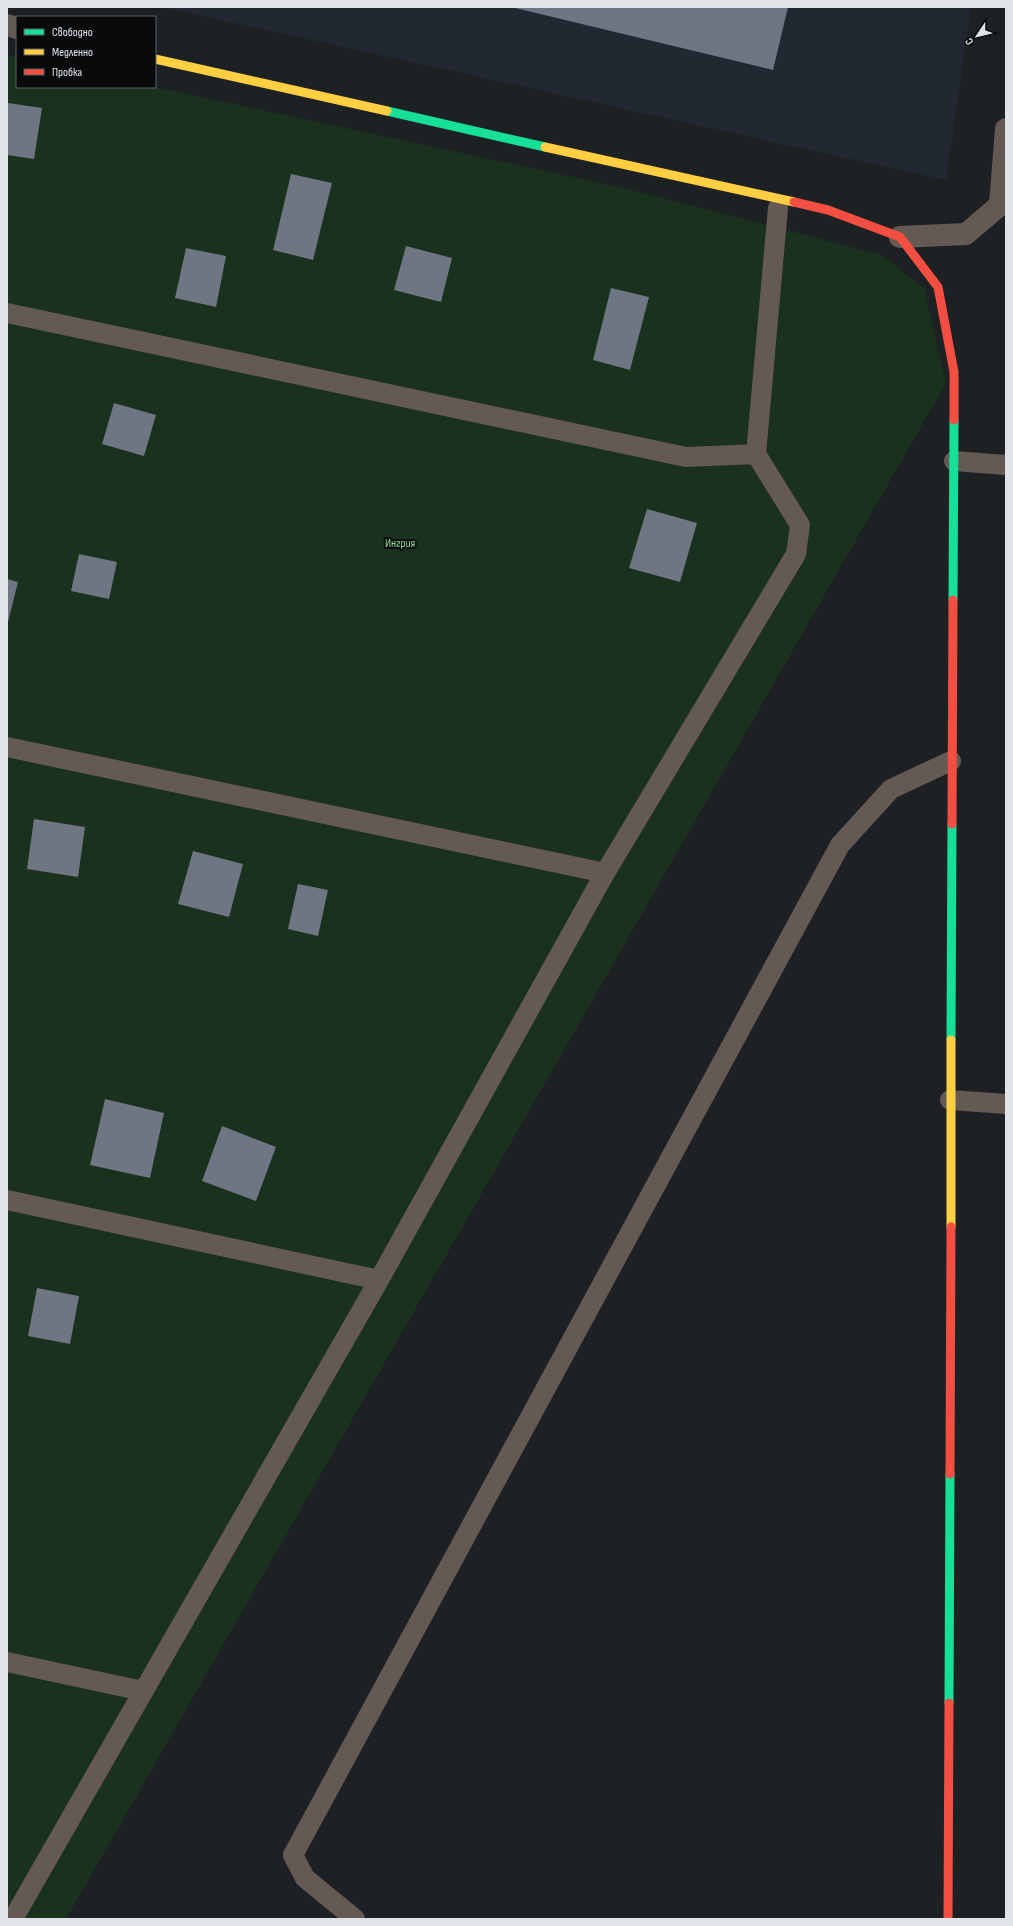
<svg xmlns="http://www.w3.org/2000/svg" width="1013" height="1926" font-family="'Sofia Sans Condensed',sans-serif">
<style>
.built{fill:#212832}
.green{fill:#1a311e}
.building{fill:#6d7682}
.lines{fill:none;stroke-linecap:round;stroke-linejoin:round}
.lane{stroke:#655953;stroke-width:20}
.street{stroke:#655953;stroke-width:22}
.fast{stroke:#16e098;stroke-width:9}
.slow{stroke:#ffcf43;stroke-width:9}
.jam{stroke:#f24e42;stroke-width:9}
.labels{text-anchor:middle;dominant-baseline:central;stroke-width:4;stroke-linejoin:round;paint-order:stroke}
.park-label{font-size:12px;fill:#90db97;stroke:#080a0c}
</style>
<rect width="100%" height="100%" fill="#1e2124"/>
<path class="built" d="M 162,7 L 971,7 L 946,180 Z"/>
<path class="green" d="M 7,55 L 17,57 L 17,87 L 155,87 L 624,188 L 882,255 L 924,288 L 946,383 L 66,1919 L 7,1919 Z"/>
<path class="building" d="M 511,7 L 788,7 L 773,70 Z
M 8,103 L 42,108 L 34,159 L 7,155 Z
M 291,174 L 332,183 L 313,260 L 273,250 Z
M 406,246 L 452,258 L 441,302 L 394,290 Z
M 186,248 L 226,256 L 216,307 L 175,298 Z
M 611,288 L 649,297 L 630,370 L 593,360 Z
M 114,403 L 156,415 L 144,456 L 102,444 Z
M 647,509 L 697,523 L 680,582 L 629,568 Z
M 79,554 L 117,562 L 109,599 L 71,591 Z
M 7,579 L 18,582 L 8,622 L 7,622 Z
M 34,819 L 85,827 L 78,877 L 27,869 Z
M 193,851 L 243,864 L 229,917 L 178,904 Z
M 298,884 L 328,890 L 318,936 L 288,929 Z
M 105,1099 L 164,1113 L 150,1178 L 90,1165 Z
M 222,1126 L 276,1147 L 256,1201 L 202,1181 Z
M 37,1288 L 79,1296 L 70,1344 L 28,1336 Z"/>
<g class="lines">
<path class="lane" d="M 7,313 L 686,457 L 756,454
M 954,461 L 1006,465
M 7,747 L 605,873
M 950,1100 L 1006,1104
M 7,1200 L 379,1280
M 7,1662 L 143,1691
M 13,1919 L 379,1280 L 605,873 L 796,554 L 800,525 L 756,454 L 778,208
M 355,1919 L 305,1878 L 293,1855 L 840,845 L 891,789 L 951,761"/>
<path class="street" d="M 7,25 L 17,28
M 900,237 L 966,234 L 1000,205 L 1006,129"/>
<path class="fast" d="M 387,111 L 545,147
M 953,600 L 954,420
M 951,1040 L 952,824
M 949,1703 L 950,1474"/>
<path class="slow" d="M 155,59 L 387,111
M 545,147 L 794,202
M 951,1227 L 951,1040"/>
<path class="jam" d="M 794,202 L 828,210 L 900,237 L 938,287 L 954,372 L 954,420
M 952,824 L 953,600
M 950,1474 L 951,1227
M 948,1919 L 949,1703"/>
</g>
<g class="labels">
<g class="park-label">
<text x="400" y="543">Ингрия</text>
</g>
</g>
<rect width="1013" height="1926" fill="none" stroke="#e0e3e7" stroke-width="16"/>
<rect x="16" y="16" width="140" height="72" fill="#080a0c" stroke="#5e6164"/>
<rect x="24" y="29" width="20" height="6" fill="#16e098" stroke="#5e6164"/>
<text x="52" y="36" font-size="12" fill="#e0e3e7">Свободно</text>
<rect x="24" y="49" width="20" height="6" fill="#ffcf43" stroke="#5e6164"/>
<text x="52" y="56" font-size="12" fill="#e0e3e7">Медленно</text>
<rect x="24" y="69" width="20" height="6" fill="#f24e42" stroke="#5e6164"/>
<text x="52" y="76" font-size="12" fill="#e0e3e7">Пробка</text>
<g transform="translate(977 36) rotate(235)" stroke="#080a0c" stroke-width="3" paint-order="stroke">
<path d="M0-3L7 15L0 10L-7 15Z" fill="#e0e3e7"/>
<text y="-6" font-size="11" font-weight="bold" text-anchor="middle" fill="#e0e3e7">С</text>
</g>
</svg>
